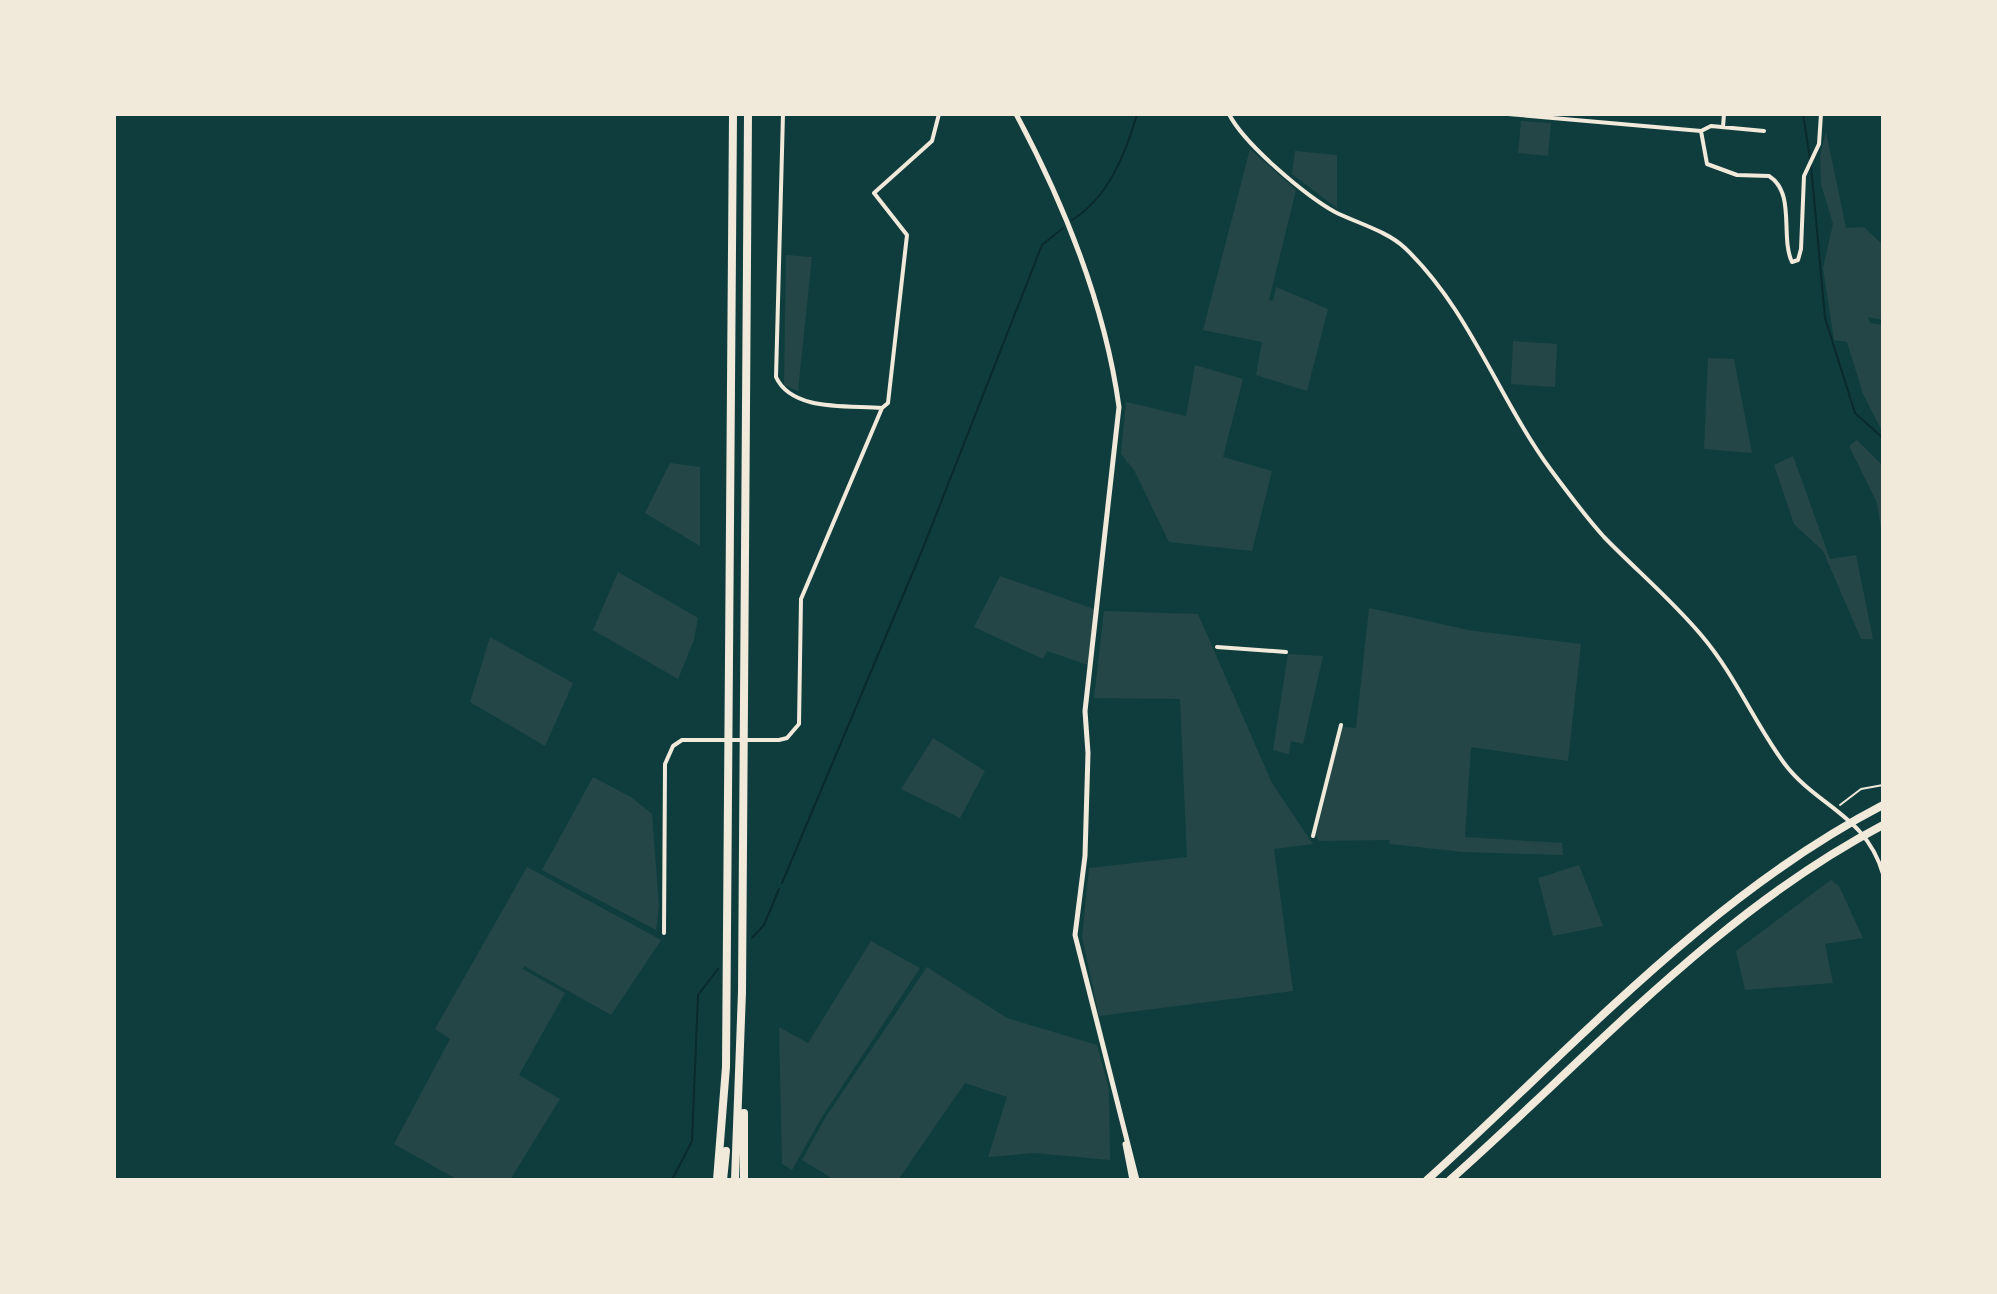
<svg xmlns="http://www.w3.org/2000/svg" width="1997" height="1294" font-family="'PT Sans',sans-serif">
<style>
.green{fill:#244646}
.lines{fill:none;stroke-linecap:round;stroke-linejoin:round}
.stream{stroke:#0a2a2b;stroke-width:2}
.path{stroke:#f1e9da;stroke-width:2}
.minor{stroke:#f1e9da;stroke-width:4}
.tertiary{stroke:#f1e9da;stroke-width:5}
.motorway{stroke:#f1e9da;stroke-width:8}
</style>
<rect width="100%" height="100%" fill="#0f3d3e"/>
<path class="green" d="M 1521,121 L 1551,123 L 1548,156 L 1518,153 Z
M 1826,132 L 1846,228 L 1864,227 L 1883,245 L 1883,320 L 1868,317 L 1870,323 L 1883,325 L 1883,433 L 1863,394 L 1847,342 L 1834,340 L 1823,268 L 1833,224 L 1821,184 L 1820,155 Z
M 1250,149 L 1296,190 L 1269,300 L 1273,301 L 1276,287 L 1328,309 L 1307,391 L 1256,375 L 1262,342 L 1203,330 Z
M 1295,151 L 1337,155 L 1337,208 L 1292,174 Z
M 786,255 L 812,257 L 798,391 L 784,385 Z
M 1513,341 L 1557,344 L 1555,387 L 1511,384 Z
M 1708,358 L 1734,359 L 1752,453 L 1704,449 Z
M 1195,365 L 1243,379 L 1223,457 L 1272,471 L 1252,551 L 1169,542 L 1134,470 L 1121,454 L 1126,402 L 1186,416 Z
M 1857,440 L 1883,466 L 1883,543 L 1877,503 L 1849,446 Z
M 1793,456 L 1830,559 L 1856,555 L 1873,639 L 1861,639 L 1823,551 L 1794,524 L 1774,465 Z
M 670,463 L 700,467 L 700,546 L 645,513 Z
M 618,572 L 698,618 L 694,640 L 678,679 L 593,630 Z
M 1000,576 L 1094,609 L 1088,665 L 1047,651 L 1043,659 L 974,627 Z
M 1369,608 L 1468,630 L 1581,644 L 1568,761 L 1471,747 L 1465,837 L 1562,843 L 1563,855 L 1463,852 L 1390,844 L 1389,840 L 1319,841 L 1316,835 L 1342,727 L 1356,728 Z
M 1104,611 L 1198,614 L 1272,783 L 1313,844 L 1274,849 L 1293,991 L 1099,1016 L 1082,937 L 1089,868 L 1187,857 L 1180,699 L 1094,698 Z
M 490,637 L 573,683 L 545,746 L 470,702 Z
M 1288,654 L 1323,656 L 1303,744 L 1291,741 L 1289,754 L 1273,750 Z
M 933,738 L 985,771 L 960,818 L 901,789 Z
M 593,777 L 631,797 L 652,814 L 659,907 L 656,930 L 542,870 Z
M 1579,865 L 1603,926 L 1553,936 L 1538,878 Z
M 527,867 L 661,940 L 611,1015 L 524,966 L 523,969 L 565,993 L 519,1075 L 560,1099 L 510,1180 L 458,1180 L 394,1144 L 450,1039 L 435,1029 Z
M 1831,880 L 1839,886 L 1863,938 L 1825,944 L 1833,983 L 1745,990 L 1736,951 Z
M 871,941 L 920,968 L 822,1117 L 792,1170 L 782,1164 L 779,1027 L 808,1043 Z
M 927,967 L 1007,1018 L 1097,1045 L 1109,1089 L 1110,1160 L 1034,1153 L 988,1157 L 1007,1097 L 965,1083 L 898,1180 L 835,1180 L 802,1160 L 825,1118 Z"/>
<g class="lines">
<path class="stream" d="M 1803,114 L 1810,159
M 1811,165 L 1825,318 L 1855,413 L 1883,438
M 1072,220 C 1108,198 1126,153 1137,114
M 782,883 L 923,548 L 1042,245 L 1063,228
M 752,938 L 764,925 L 779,889
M 672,1180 L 692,1141 L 698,995 L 718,969"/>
<path class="path" d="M 1840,805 L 1861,789 L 1883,785"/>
<path class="minor" d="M 783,114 L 776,377 C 792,412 849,405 882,408
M 1229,114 C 1244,144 1306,196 1335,212 C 1357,223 1387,231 1405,248 C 1470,310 1498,398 1551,470 C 1568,493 1585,516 1604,537 C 1636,570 1672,600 1702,636 C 1735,675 1754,722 1784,763 C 1817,807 1866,815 1883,874
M 1508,114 L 1701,131 L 1707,164 L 1737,175 L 1769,176 C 1796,193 1780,237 1792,262 L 1798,260 L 1801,249 L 1804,176 L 1819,144 L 1821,114
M 1723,127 L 1724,114
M 1701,131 L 1711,126 L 1764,131
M 1217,647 L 1286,652
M 1313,836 L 1341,725
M 664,933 L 665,764 L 673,746 L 682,740 L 779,740 L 787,738 L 799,724 L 801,599 L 882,408 L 888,403 L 907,235 L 874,193 L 932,141 L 939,114"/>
<path class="tertiary" d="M 1016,114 C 1064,204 1105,305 1119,407 L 1085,711 L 1088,753 L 1085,856 L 1075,935 L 1137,1180
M 1125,1144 L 1132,1180"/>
<path class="motorway" d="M 717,1180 L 726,1067 L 733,114
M 723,1180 L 726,1151
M 735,1180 L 742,992 L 748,114
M 744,1180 L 744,1113
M 1427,1180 C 1572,1049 1708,896 1883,805
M 1450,1180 C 1589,1057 1717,912 1883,825"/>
</g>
<rect width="1997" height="1294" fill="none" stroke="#f1e9da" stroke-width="232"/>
</svg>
